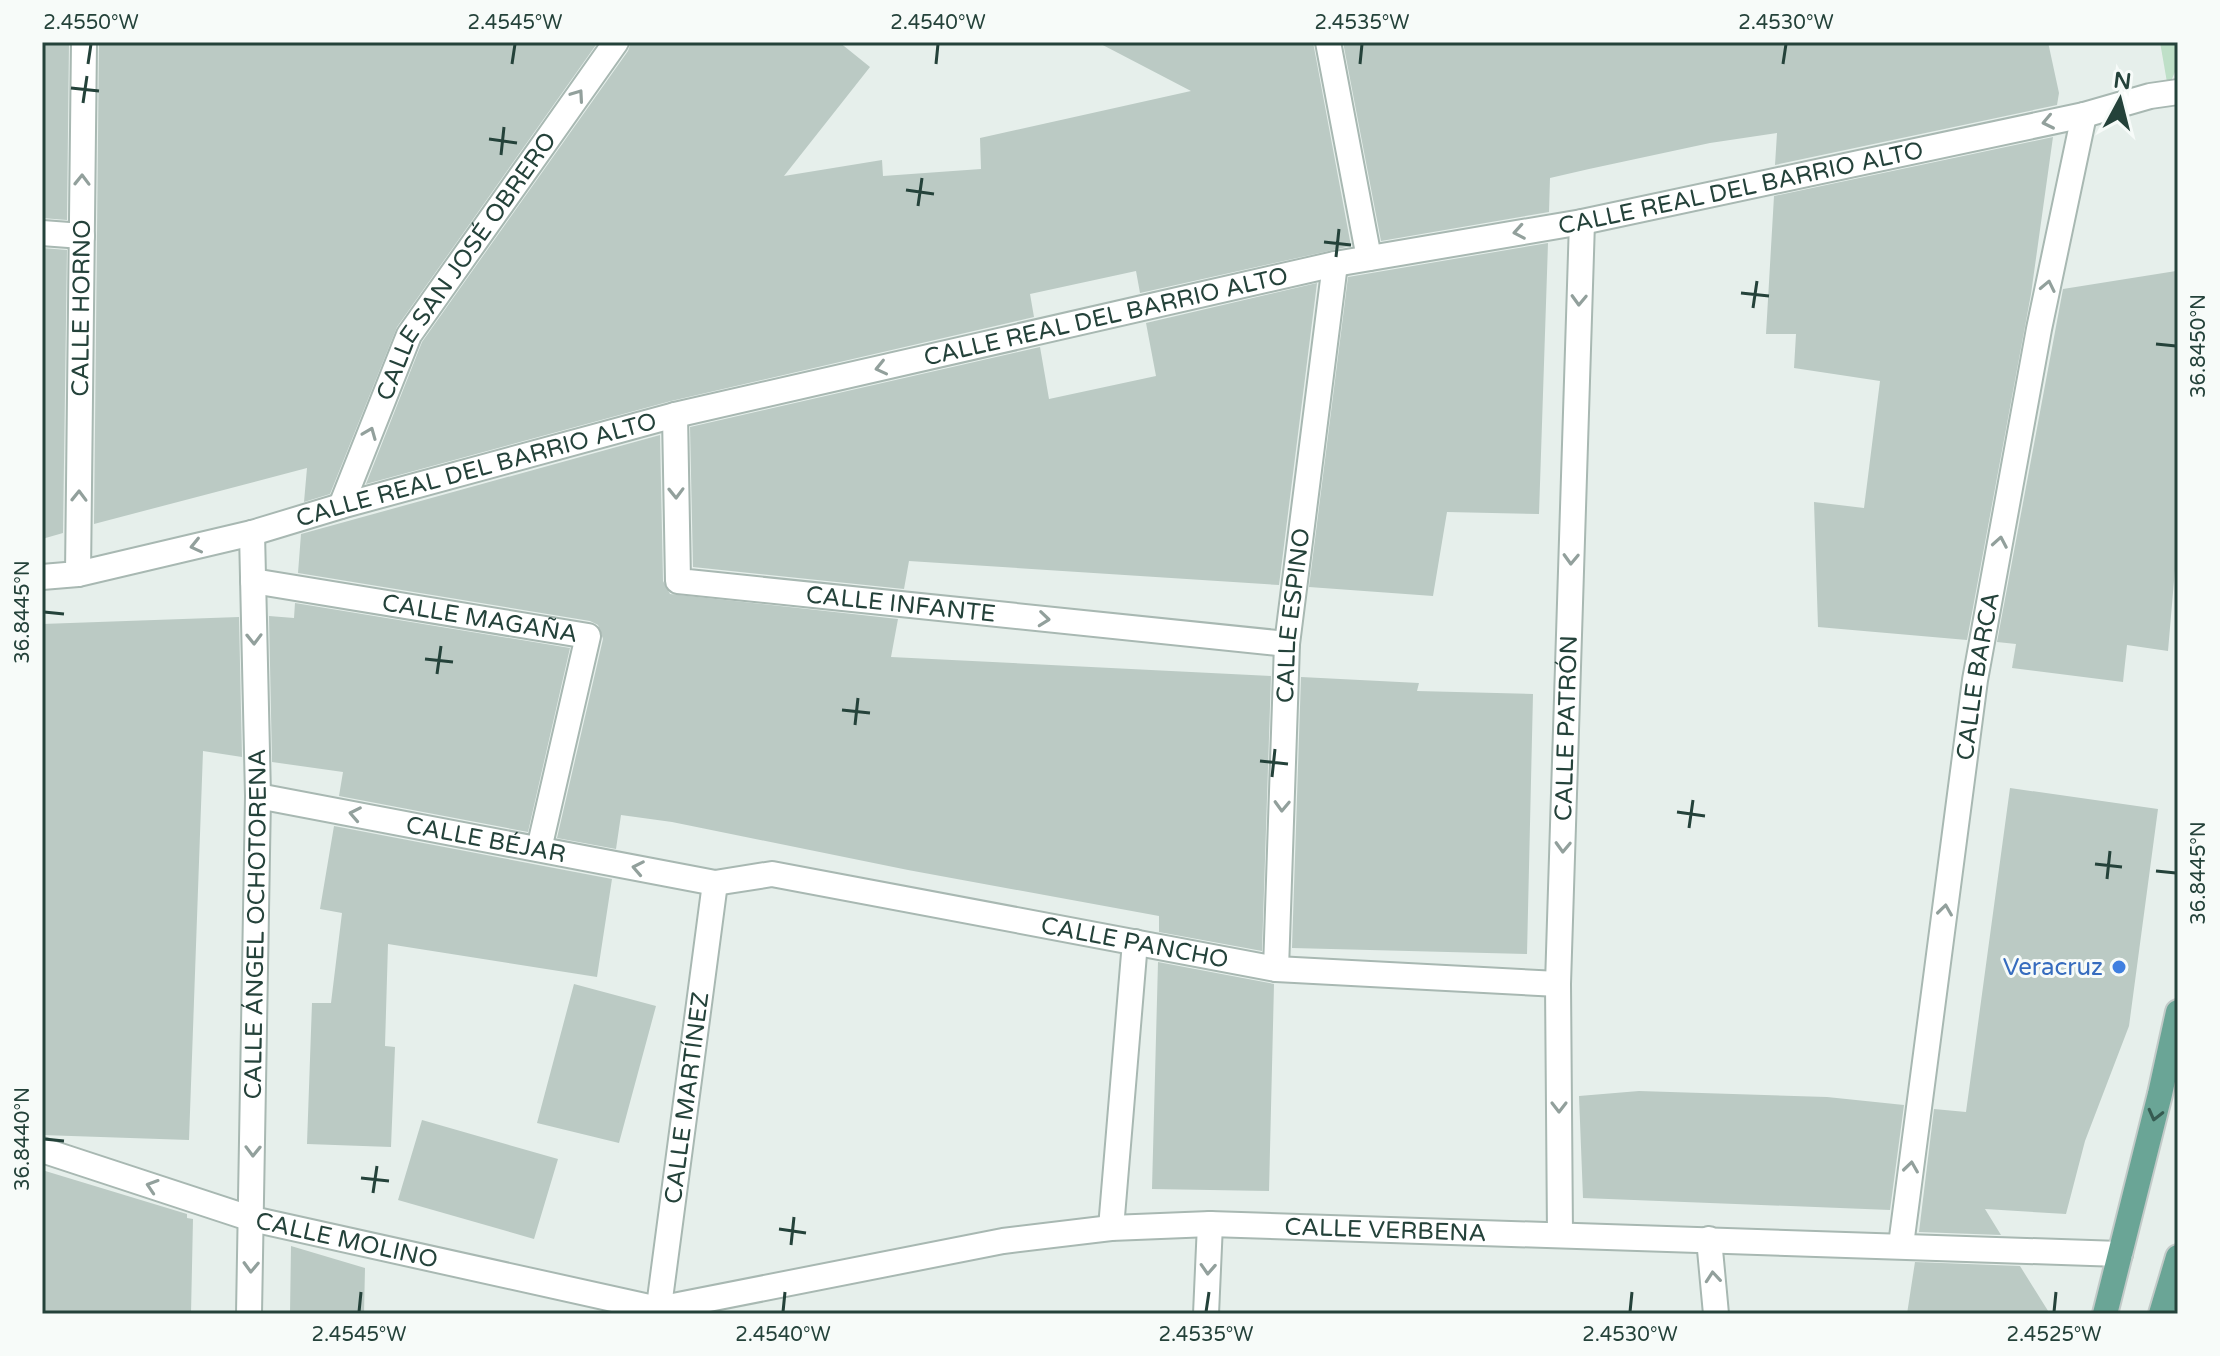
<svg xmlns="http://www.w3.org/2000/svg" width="2220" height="1356" font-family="'Varela Round',sans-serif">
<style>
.green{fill:#bfe0c8}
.building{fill:#bbcac4}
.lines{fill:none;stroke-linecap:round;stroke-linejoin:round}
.minor-casing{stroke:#a8b8b2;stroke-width:28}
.major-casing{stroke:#c2cac8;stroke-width:28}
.minor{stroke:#fff;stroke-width:24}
.major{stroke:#6aa596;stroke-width:24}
.oneway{stroke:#92a09c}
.oneway2{stroke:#365b51}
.ticks{fill:none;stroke:#24423a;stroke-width:3}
.shop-dot{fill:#3f7fe0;stroke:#f7fbf9;stroke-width:3}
.labels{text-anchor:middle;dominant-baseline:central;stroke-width:6;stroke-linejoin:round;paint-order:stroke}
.street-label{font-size:24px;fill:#24423a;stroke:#f7fbf9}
.shop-label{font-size:24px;fill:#366cbe;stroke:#f7fbf9;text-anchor:end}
.neatline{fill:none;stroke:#24423a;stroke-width:3}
.ticks-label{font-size:20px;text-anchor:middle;fill:#24423a}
</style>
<rect width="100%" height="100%" fill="#e6efeb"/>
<path class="green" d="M 2160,42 L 2178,42 L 2178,65 L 2168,88 Z"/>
<path class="building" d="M 42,42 L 69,42 L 67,220 L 42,218 Z
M 99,42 L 598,42 L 397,327 L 330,494 L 304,502 L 307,468 L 94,524 Z
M 631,42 L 839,42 L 870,67 L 784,176 L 882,160 L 883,176 L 981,169 L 980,138 L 1191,91 L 1097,42 L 1313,42 L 1351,246 L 1140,293 L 1136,271 L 1030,294 L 1034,317 L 671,401 L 366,484 L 422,342 L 628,51 Z
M 1343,42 L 2048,42 L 2059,93 L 2057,105 L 1775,165 L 1777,133 L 1710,143 L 1589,169 L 1550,178 L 1549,212 L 1381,241 Z
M 2053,137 L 2031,294 L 1967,640 L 1818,627 L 1814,502 L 1864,508 L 1880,381 L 1794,368 L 1796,334 L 1766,334 L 1774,196 Z
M 1548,243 L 1539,514 L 1447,512 L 1433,596 L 1309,587 L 1348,277 Z
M 42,248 L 67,250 L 63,533 L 42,539 Z
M 2176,271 L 2178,534 L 2168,651 L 2127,645 L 2123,682 L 2012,668 L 2016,644 L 1997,642 L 2063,289 Z
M 1317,283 L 1279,585 L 909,561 L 904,589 L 693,567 L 690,427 L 1040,347 L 1049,399 L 1156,376 L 1146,323 Z
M 660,435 L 663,581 L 670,594 L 898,619 L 891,657 L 1271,676 L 1262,951 L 1159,932 L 1159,916 L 908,870 L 672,822 L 621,815 L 616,849 L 557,838 L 603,639 L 598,625 L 590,621 L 298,573 L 301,534 Z
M 295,603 L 570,648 L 528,832 L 339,796 L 343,772 L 272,762 L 269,616 L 294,618 Z
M 239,617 L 242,757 L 203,751 L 189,1140 L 42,1135 L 42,624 Z
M 1301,677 L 1419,683 L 1417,691 L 1533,694 L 1527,954 L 1292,948 Z
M 2010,788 L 2158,809 L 2129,1026 L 2085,1141 L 2066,1214 L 1985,1209 L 2001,1235 L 1919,1232 L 1934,1109 L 1966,1112 Z
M 334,826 L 612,879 L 597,977 L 388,944 L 385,1046 L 395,1047 L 391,1147 L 307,1144 L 312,1003 L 331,1003 L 342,913 L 320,909 Z
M 1158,962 L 1274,984 L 1269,1191 L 1152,1189 Z
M 574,984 L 656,1006 L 619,1143 L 537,1123 Z
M 1639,1091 L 1827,1097 L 1904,1105 L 1890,1210 L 1583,1198 L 1579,1096 Z
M 422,1120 L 558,1159 L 534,1239 L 398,1200 Z
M 42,1170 L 187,1214 L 187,1218 L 193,1219 L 191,1314 L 42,1314 Z
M 291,1246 L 365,1268 L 364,1314 L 290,1314 Z
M 1915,1262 L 2020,1266 L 2050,1314 L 1907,1314 Z"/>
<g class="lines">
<g class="minor-casing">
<g id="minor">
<path d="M 1328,42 L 1369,258"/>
<path d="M 42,233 L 82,236"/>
<path id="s1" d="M 675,415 L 678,581 L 1287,644"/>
<path id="s2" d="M 341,506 L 409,335 L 616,42"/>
<path id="s3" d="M 78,574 L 84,42"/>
<path id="s4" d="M 42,577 L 78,574 L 252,533 L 341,506 L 675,415 L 1335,264 L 1582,222 L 2084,115 L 2150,96 L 2178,92"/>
<path id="s5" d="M 253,581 L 588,636 L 539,849"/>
<path id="s6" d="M 258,796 L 715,883 L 772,874 L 1276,969 L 1558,984"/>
<path id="s7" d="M 1276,969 L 1287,644 L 1335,264"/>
<path id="s8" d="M 42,1150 L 252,1219 L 658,1309 L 1003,1241 L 1111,1228 L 1210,1224 L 2120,1254"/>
<path d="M 1111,1228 L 1135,942"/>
<path id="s9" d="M 1560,1234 L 1558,984 L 1582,222"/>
<path d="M 1709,1239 L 1716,1314"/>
<path id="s10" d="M 1901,1245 L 1975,680 L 2039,329 L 2084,115"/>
<path id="s11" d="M 249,1314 L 258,796 L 252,533"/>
<path id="s12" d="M 658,1314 L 715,883"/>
<path d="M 1206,1314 L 1210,1224"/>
</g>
</g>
<g class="major-casing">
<path id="major" d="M 2105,1314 L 2160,1094 L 2178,1012
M 2161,1314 L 2178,1257"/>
</g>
<use href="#minor" class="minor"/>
<use href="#major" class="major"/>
</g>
<defs><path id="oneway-chevron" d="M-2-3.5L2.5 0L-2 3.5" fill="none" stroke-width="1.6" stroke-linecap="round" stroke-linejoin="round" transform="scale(2)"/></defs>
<g class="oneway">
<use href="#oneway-chevron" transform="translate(578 95) rotate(-55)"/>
<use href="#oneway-chevron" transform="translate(2048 122) rotate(168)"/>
<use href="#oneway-chevron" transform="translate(82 180) rotate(-89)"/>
<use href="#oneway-chevron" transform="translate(1519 232) rotate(170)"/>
<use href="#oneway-chevron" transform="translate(2048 286) rotate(-78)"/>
<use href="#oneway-chevron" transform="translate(1579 300) rotate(92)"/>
<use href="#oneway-chevron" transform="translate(881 368) rotate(167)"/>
<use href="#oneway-chevron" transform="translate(370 433) rotate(-68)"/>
<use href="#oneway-chevron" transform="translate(676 493) rotate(89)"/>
<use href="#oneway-chevron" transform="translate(79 496) rotate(-89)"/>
<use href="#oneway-chevron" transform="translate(2000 542) rotate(-80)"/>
<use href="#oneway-chevron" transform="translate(196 546) rotate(167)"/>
<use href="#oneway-chevron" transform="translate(1571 559) rotate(92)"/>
<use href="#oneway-chevron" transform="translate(1044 619) rotate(6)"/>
<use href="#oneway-chevron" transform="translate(254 639) rotate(89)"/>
<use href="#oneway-chevron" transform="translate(1282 806) rotate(92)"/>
<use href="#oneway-chevron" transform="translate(355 814) rotate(-169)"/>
<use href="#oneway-chevron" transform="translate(1563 847) rotate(92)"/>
<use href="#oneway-chevron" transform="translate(638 868) rotate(-169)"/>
<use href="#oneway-chevron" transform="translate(1945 910) rotate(-82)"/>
<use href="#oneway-chevron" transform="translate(1559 1107) rotate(90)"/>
<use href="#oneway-chevron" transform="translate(253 1151) rotate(91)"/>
<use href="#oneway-chevron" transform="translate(1911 1167) rotate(-82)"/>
<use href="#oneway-chevron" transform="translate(152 1186) rotate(-162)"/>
<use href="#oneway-chevron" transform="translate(251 1267) rotate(92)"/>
<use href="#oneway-chevron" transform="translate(1208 1269) rotate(93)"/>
<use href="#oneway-chevron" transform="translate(1713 1277) rotate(-95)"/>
</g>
<use class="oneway2" href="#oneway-chevron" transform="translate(2155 1115) rotate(104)"/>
<path class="ticks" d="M 88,64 L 91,44M 512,64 L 515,44M 936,64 L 938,44M 1360,64 L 1362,44M 1783,64 L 1786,44M 71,88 L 99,91M 83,103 L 87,76M 489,139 L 517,143M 501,155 L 504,127M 906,190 L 934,194M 918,206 L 922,178M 1324,242 L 1351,245M 1336,257 L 1339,229M 1741,293 L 1769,296M 1753,308 L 1757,281M 2156,344 L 2176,346M 44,612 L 64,614M 425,659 L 453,662M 437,674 L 441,646M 842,710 L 870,713M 855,725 L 858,698M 1260,761 L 1288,764M 1272,777 L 1275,749M 1677,812 L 1705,816M 1689,828 L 1693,800M 2095,864 L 2122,867M 2156,871 L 2176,873M 2107,879 L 2110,851M 44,1139 L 64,1141M 361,1178 L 389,1181M 373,1193 L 377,1166M 779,1229 L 806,1233M 791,1245 L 794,1217M 359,1312 L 361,1292M 783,1312 L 785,1292M 1206,1312 L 1209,1292M 1630,1312 L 1632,1292M 2054,1312 L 2056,1292"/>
<circle class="shop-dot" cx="2119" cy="967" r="8"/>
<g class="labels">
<g class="street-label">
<text stroke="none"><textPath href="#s4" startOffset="1744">CALLE REAL DEL BARRIO ALTO</textPath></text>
<text stroke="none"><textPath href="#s2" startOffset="272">CALLE SAN JOSÉ OBRERO</textPath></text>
<text stroke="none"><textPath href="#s3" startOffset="266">CALLE HORNO</textPath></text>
<text stroke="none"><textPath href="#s4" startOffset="1096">CALLE REAL DEL BARRIO ALTO</textPath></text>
<text stroke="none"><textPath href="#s4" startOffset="448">CALLE REAL DEL BARRIO ALTO</textPath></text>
<text stroke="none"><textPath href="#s1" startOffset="390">CALLE INFANTE</textPath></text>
<text stroke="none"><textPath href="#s7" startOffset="354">CALLE ESPINO</textPath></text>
<text stroke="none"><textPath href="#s5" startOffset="230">CALLE MAGAÑA</textPath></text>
<text stroke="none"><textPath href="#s10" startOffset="574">CALLE BARCA</textPath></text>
<text stroke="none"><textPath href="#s9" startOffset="506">CALLE PATRÓN</textPath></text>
<text stroke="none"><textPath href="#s6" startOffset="232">CALLE BÉJAR</textPath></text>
<text stroke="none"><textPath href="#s11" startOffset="390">CALLE ÁNGEL OCHOTORENA</textPath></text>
<text stroke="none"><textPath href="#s6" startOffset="892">CALLE PANCHO</textPath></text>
<text stroke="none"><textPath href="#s12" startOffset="218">CALLE MARTÍNEZ</textPath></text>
<text stroke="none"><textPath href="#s8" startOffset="1372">CALLE VERBENA</textPath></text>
<text stroke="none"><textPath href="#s8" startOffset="318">CALLE MOLINO</textPath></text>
</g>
<g class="shop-label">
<text x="2103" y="967">Veracruz</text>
</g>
</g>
<rect width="2220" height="1356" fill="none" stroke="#f7fbf9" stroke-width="88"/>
<g transform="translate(2120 100) rotate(7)" stroke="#f7fbf9" stroke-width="6" paint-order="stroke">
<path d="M0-6L14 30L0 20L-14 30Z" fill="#24423a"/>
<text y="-12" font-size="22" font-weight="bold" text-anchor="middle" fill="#24423a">N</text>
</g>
<rect x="44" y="44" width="2132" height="1268" class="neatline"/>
<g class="ticks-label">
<text x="91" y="29">2.4550°W</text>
<text x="515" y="29">2.4545°W</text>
<text x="938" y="29">2.4540°W</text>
<text x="1362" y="29">2.4535°W</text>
<text x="1786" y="29">2.4530°W</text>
<text transform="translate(2198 346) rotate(-90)" y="7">36.8450°N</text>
<text transform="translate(22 612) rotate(-90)" y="7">36.8445°N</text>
<text transform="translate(2198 873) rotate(-90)" y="7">36.8445°N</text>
<text transform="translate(22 1139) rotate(-90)" y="7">36.8440°N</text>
<text x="359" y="1341">2.4545°W</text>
<text x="783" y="1341">2.4540°W</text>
<text x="1206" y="1341">2.4535°W</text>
<text x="1630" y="1341">2.4530°W</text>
<text x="2054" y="1341">2.4525°W</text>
</g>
</svg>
